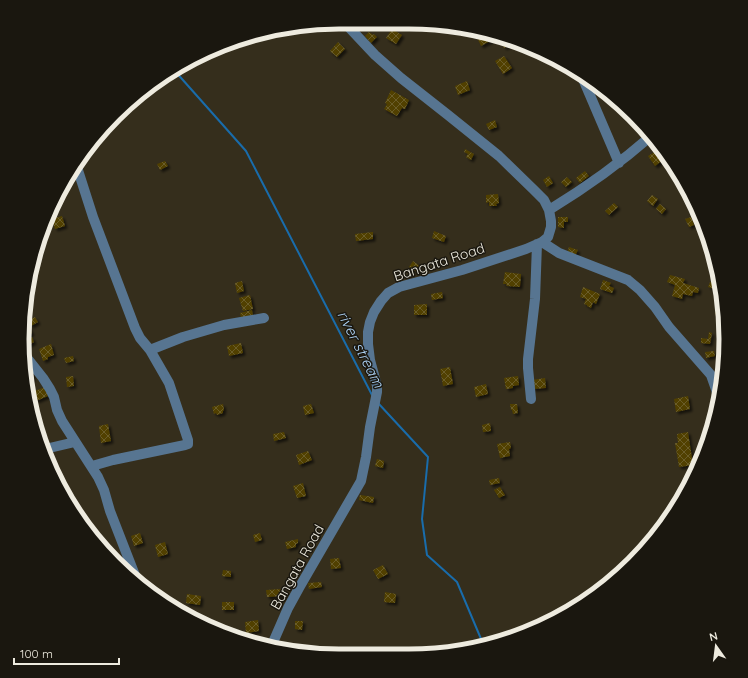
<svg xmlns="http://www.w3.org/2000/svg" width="748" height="678" font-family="Quicksand,sans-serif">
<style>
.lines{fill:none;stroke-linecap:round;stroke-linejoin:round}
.stream{stroke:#196cab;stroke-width:2}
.building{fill:url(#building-cross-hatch);filter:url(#shadow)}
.minor{stroke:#577591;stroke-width:10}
.labels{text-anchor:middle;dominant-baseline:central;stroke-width:3;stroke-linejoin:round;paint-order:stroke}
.street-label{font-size:14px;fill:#eeebdf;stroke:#1a170f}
.water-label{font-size:15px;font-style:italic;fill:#add2f4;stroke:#1a170f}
.rim{fill:none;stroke:#eeebdf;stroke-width:5}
</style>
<defs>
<pattern id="building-cross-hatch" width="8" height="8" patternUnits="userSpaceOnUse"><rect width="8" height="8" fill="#514105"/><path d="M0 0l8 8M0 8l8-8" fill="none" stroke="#6a5d29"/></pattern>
<filter id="shadow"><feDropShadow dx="2.5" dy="2.5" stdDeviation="1" flood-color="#0009"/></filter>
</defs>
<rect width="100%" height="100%" fill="#352e1c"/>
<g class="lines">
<path class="stream" d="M 174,70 L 246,151 L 372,395
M 378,403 L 428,457 L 422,519 L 427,555 L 457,582 L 484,646"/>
</g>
<path class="building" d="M 392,29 L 402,35 L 396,44 L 386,38 Z
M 479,31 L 482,36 L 489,34 L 492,40 L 481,46 L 475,33 Z
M 369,32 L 373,35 L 374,34 L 377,37 L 371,43 L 365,36 Z
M 500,37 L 508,39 L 510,45 L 504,48 Z
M 338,42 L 345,49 L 337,57 L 330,51 Z
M 504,56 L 512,68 L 503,74 L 495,61 Z
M 467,81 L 470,90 L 458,95 L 455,86 Z
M 391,90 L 409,100 L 405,109 L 402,108 L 397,116 L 384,109 L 387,104 L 385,103 Z
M 495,120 L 497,127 L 489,130 L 486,124 Z
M 465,149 L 474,154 L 471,160 L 466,157 L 468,154 L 464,152 Z
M 660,149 L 666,158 L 655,166 L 648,156 Z
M 165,161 L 168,166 L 160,170 L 157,164 Z
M 585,171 L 589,176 L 580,183 L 576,178 Z
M 549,176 L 553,183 L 547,187 L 543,180 Z
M 567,177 L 572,182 L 566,187 L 561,182 Z
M 498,194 L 499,203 L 496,204 L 497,206 L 489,206 L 489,202 L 486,203 L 486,195 Z
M 652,195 L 658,199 L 653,206 L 647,201 Z
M 614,203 L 618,207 L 609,215 L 605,211 Z
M 660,204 L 666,209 L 662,214 L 656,209 Z
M 62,216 L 65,226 L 55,229 L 52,219 Z
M 558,217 L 568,217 L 568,222 L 564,222 L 564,228 L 558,227 Z
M 691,217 L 694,225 L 689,227 L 685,219 Z
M 434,231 L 446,236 L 444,242 L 432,238 Z
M 373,232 L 373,239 L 356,241 L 355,234 Z
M 569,247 L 578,250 L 575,256 L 567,253 Z
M 413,261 L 421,267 L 417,272 L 409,267 Z
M 505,272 L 521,274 L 520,287 L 507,286 L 506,284 L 503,284 Z
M 670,275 L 685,279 L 683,283 L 699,288 L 698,293 L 693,292 L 692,296 L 683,294 L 682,299 L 672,296 L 675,285 L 667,282 Z
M 603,280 L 611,283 L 609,286 L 614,288 L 612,293 L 600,289 Z
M 242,281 L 244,291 L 237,293 L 235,283 Z
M 710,282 L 720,285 L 718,290 L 708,287 Z
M 583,287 L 600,294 L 596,304 L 593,302 L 591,308 L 587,306 L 587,305 L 584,304 L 586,299 L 580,297 Z
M 442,292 L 443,298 L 432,300 L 431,294 Z
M 721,293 L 724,318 L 715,314 Z
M 250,295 L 253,309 L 243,311 L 239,298 Z
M 427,304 L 427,315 L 414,315 L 414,305 Z
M 252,310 L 253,315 L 241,318 L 240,313 Z
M 35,317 L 38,322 L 31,326 L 28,321 Z
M 28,326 L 32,333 L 27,337 L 23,331 L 23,330 Z
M 709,332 L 712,333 L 710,344 L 701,343 L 701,338 L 708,339 Z
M 32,337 L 34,342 L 27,346 L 24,341 Z
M 241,343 L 243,353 L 229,356 L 227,346 Z
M 51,344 L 54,355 L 48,357 L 48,359 L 43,361 L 39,349 Z
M 714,351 L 715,356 L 706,358 L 705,352 Z
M 73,356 L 74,361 L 66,363 L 64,358 Z
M 450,367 L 453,384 L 443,386 L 440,369 Z
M 32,370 L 33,379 L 26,381 L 25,371 Z
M 73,376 L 74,386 L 67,387 L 66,377 Z
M 518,376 L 519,385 L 513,386 L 513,388 L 506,389 L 504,378 Z
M 545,378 L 546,388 L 533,389 L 532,380 Z
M 486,384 L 488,394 L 476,397 L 474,387 Z
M 45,387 L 48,396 L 36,401 L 32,392 Z
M 688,396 L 690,409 L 676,412 L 674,399 Z
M 223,404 L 224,410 L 223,411 L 223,413 L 217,415 L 216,413 L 214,414 L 212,407 Z
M 311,404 L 314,413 L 305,415 L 303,406 Z
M 510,404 L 517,404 L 518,413 L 513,414 L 512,410 L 511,410 Z
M 490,423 L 491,431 L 483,432 L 482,425 Z
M 108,424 L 111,441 L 101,443 L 99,426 Z
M 284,432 L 286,438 L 274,441 L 273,434 Z
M 688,432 L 693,465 L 679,467 L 675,443 L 678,443 L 677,434 Z
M 510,442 L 511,448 L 509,449 L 510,456 L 500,458 L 497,444 Z
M 308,451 L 312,460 L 299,465 L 296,455 Z
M 377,459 L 384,461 L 383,468 L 375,466 Z
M 499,478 L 500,483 L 490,485 L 489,480 Z
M 303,483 L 306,496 L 297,498 L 293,486 Z
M 65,484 L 68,492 L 64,494 L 59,486 Z
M 500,487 L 505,495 L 499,498 L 494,490 Z
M 360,495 L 374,497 L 373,503 L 359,500 Z
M 140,533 L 143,543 L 134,546 L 131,536 Z
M 260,533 L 262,540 L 255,542 L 253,535 Z
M 298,539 L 298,543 L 296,544 L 296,547 L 287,549 L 285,542 Z
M 165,542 L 168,554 L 158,557 L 155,545 Z
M 339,558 L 341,568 L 331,569 L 330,559 Z
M 383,565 L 388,574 L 378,579 L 373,570 Z
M 223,570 L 231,571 L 231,577 L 222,576 Z
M 321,582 L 322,587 L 309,589 L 308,583 Z
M 281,589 L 282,596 L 267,597 L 266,590 Z
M 385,592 L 396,594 L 395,603 L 384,602 Z
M 187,594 L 201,596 L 200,605 L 186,603 Z
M 222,602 L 234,602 L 234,610 L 222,610 Z
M 258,620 L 259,631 L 246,633 L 245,622 Z
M 295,621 L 303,621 L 302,630 L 295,629 Z"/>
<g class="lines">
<path class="minor" d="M 580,72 L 619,163
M 76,164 L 93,217 L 135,328 L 140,338 L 150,350 L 169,383 L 188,440 L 188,444 L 185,445 L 113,460 L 92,466
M 549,210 C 585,188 619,164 651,136
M 542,242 L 559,253 L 628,280 L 640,290 L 655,307 L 669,327 L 711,375 L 718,395 L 719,402
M 150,350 L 183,337 L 224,325 L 264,318
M 24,354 L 43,378 L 50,389 L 54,397 L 57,410 L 62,421 L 98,477 L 104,490 L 110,511 L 138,583
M 531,399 L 528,368 L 528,359 L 535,299 L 537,244
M 45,449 L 75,442
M 271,647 L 288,608 L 299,588 L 361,481 L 366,457 L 370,427 L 377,392 L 377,386 L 370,360 L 368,344 L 368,332 L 370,322 L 374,312 L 381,301 L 388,293 L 399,287 L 462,270 L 526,249 L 542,242 L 548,237 L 551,227 L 551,221 L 549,210 L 544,200 L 533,189 L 499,156 L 448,115 L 401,78 L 375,55 L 344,22"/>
</g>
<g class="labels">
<g class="street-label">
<text transform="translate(439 262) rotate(-18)">Bangata Road</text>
<text transform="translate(297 567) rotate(-61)">Bangata Road</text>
</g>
<g class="water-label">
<text transform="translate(361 349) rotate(63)">river stream</text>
</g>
</g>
<path d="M0 0H748V678H0ZM339 29H409A310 310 0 0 1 719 339V339A310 310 0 0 1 409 649H339A310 310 0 0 1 29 339V339A310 310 0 0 1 339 29Z" fill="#1a170f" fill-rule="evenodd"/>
<path class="rim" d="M339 29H409A310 310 0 0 1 719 339V339A310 310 0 0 1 409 649H339A310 310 0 0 1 29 339V339A310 310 0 0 1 339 29Z"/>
<g transform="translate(716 646) rotate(346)" stroke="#1a170f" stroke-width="3" paint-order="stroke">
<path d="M0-3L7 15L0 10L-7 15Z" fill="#eeebdf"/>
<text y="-6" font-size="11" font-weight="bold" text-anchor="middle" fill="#eeebdf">N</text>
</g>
<path d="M14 658v6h105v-6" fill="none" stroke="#eeebdf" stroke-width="2"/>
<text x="20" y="658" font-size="12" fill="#eeebdf" stroke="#1a170f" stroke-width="3" paint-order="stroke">100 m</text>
</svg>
